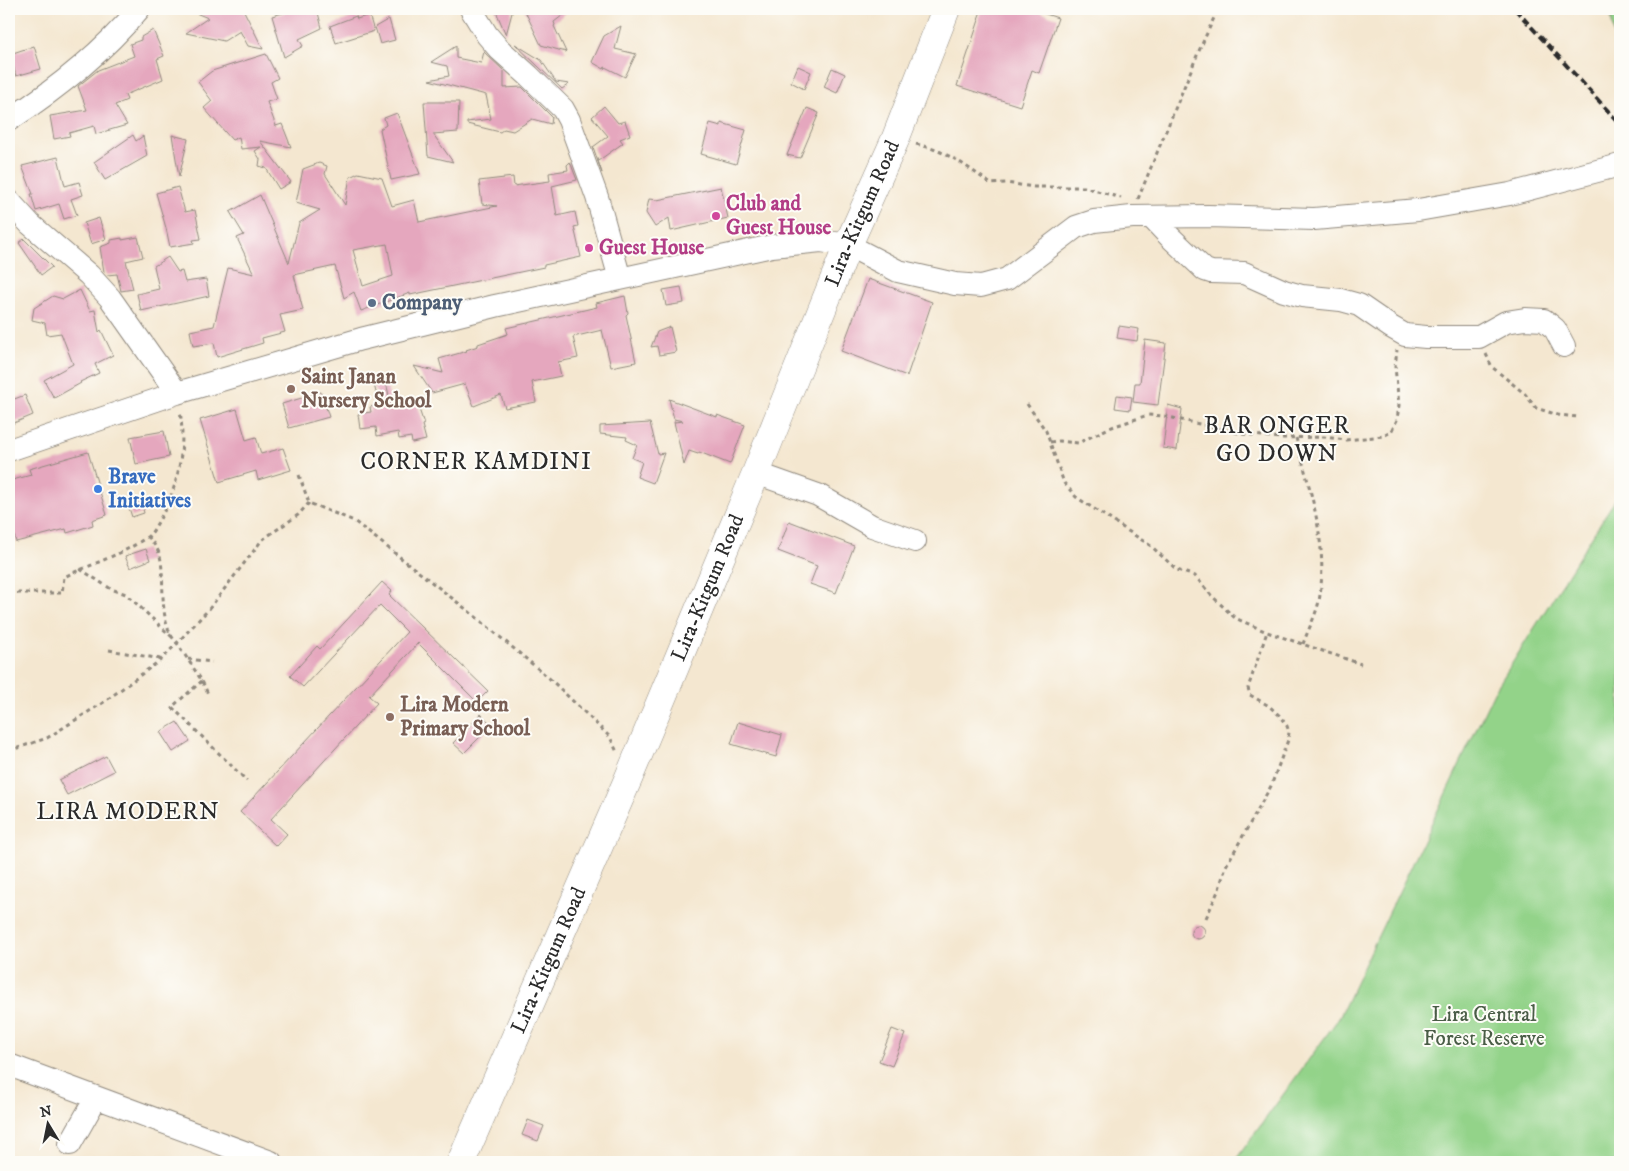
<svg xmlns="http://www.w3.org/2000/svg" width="1629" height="1171" font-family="'IM FELL DW Pica',serif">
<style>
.green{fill:#93d389;stroke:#5f7f5a}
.building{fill:#e5a7be;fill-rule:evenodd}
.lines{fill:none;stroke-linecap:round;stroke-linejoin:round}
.minor-casing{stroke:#90897e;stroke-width:24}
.major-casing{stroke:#90897e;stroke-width:29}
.path{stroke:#90897e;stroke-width:3;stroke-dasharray:4 4;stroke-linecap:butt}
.minor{stroke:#fff;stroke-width:22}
.major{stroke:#fff;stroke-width:28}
.rail{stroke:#2b2b2b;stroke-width:4;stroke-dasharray:8 4;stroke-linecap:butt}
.hotel-dot{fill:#d1479c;stroke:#fdfcf7;stroke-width:2}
.service-dot{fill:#5c6f8a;stroke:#fdfcf7;stroke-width:2}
.education-dot{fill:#8d6e63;stroke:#fdfcf7;stroke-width:2}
.shop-dot{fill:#3f7fe0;stroke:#fdfcf7;stroke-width:2}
.labels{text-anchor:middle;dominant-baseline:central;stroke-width:4;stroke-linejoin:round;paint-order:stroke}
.hotel-label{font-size:21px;font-weight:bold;fill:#b23c85;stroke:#fdfcf7;text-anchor:start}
.street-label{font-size:21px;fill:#2b2b2b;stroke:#fdfcf7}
.service-label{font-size:21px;font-weight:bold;fill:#4e5e75;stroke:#fdfcf7;text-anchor:start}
.education-label{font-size:21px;font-weight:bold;fill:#785e54;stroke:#fdfcf7;text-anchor:start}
.shop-label{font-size:21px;font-weight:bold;fill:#366cbe;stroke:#fdfcf7;text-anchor:start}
.park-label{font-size:21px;fill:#4a5d47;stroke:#fdfcf7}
.quarter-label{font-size:24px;letter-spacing:1px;fill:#2b2b2b;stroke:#fdfcf7}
</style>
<rect width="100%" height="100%" fill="#fdfcf7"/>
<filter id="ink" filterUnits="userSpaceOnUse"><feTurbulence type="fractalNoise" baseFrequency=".02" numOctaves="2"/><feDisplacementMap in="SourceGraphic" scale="10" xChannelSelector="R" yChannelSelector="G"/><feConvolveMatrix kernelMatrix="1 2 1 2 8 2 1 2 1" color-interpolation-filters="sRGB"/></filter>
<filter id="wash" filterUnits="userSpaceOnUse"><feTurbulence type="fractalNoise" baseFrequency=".0096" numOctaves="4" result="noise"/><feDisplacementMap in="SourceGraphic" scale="20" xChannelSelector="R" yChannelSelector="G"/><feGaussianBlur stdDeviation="1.12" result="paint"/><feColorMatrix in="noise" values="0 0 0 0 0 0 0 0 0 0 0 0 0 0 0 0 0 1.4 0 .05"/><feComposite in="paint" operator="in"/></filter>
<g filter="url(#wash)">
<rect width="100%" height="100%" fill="#f4e7d0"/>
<path class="green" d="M 1610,9 L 1620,9 L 1620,77 Z
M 1620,492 L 1620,1162 L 1234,1162 L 1339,1018 L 1494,692 Z"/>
<g id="blocks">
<path class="building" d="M 186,9 L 243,9 L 263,49 L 248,46 L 240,31 L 224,41 L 186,33 L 208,18 Z
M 297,9 L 317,9 L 322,28 L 299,39 L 303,46 L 284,57 L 272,16 Z
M 495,9 L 513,9 L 506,35 Z
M 524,9 L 571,9 L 554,22 L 555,25 L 554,26 L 566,52 L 541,45 Z
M 982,9 L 1030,9 L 1058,18 L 1039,73 L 1032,70 L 1020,106 L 957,86 L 979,20 L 978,19 Z
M 369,15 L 374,31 L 336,43 L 330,26 L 356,16 L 357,19 Z
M 389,19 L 395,40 L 380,44 L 375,27 Z
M 621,26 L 615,49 L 636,54 L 625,77 L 605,67 L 604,69 L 592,62 L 604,36 Z
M 153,30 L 164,56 L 157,59 L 163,79 L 125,95 L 127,100 L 115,105 L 127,125 L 96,134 L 94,126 L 69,133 L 70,136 L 54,139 L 50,116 L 87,110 L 78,86 L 98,70 L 134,56 L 130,44 L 141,40 L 141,37 Z
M 515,44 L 541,60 L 556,82 L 569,84 L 562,89 Z
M 34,46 L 41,69 L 16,76 L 10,54 Z
M 456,46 L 456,58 L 481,63 L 484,52 L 504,71 L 504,88 L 522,87 L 552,117 L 551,124 L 532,119 L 513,131 L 504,129 L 500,132 L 467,124 L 467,122 L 491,119 L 486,95 L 429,80 L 449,76 L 447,66 L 431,62 Z
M 266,54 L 278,78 L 271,82 L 277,99 L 267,102 L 276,126 L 282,124 L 291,147 L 260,141 L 291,182 L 279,189 L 266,168 L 259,166 L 260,159 L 255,151 L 261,147 L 241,149 L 239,137 L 232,140 L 204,108 L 212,101 L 198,82 L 212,71 Z
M 798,66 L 811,72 L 804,89 L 791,82 Z
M 832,68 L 845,74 L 837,93 L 824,87 Z
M 424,102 L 459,102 L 458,132 L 433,134 L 453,162 L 428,156 Z
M 604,106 L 618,123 L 625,121 L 630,135 L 620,139 L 623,143 L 598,161 L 602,173 L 593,147 L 608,136 L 592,117 Z
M 807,108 L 819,113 L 800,158 L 787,155 Z
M 397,113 L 420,174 L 391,180 L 380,129 L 386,125 L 384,118 Z
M 710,123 L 721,126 L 721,123 L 746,130 L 736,164 L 701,154 Z
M 133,135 L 136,141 L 143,136 L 147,156 L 105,180 L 94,162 Z
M 172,135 L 188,139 L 179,177 Z
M 58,157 L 65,186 L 79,182 L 83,195 L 71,199 L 77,215 L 64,219 L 59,204 L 36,211 L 31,194 L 33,194 L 22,166 Z
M 570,162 L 577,180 L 552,186 L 557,216 L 575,212 L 578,226 L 574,227 L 581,257 L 544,265 L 544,267 L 410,295 L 410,293 L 361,311 L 354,292 L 344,298 L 335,266 L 294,275 L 303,310 L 280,315 L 285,332 L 262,338 L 263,343 L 217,357 L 214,343 L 193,346 L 190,331 L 214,326 L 228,268 L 254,274 L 237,238 L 244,235 L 230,212 L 260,195 L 289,263 L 299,223 L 320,210 L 296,203 L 303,169 L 319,163 L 327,166 L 325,174 L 345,205 L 350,177 L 358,173 L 382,178 L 392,206 L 414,200 L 419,222 L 497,206 L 482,204 L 479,181 L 513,177 L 514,186 L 550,181 L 549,173 L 568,170 L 567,165 ZM 387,244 L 393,276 L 363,286 L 353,250 Z
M 178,187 L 185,212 L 195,210 L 201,239 L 193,240 L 194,243 L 170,247 L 166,228 L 156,193 Z
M 721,187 L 728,218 L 671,231 L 669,218 L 655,227 L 646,213 L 649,199 L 657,200 Z
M 99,218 L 106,239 L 91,244 L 84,223 Z
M 138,237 L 143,257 L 126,261 L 133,289 L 121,291 L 117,274 L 107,275 L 104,272 L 100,247 L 111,243 L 111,240 L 122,238 L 122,240 Z
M 24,239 L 52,267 L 41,275 L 19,243 Z
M 168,257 L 178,272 L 182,271 L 185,282 L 206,279 L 209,296 L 141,311 L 137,294 L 159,289 L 154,266 Z
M 868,279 L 932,302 L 907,376 L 841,351 Z
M 681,287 L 684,303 L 666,306 L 663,290 Z
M 80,290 L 90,311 L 95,310 L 99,332 L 101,330 L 113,355 L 95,364 L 99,373 L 80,382 L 81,383 L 54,398 L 44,380 L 73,364 L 61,333 L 47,335 L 45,323 L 32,320 L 34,308 L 53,296 L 63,299 Z
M 625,296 L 628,313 L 626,315 L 636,362 L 611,367 L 602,330 L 573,337 L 578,358 L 558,362 L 561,376 L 532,382 L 536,402 L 505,408 L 501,395 L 474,406 L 465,384 L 432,393 L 414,366 L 443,373 L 439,359 L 467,351 L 466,350 L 478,346 L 478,344 L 508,334 L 506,328 L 597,307 L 596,303 Z
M 1119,326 L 1139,329 L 1137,341 L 1117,338 Z
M 670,327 L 676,352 L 659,355 L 657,346 L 651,347 L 657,332 Z
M 1145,340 L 1166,343 L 1158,405 L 1133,402 L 1135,383 L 1140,383 Z
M 384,374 L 392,408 L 416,400 L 424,424 L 422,425 L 426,440 L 412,443 L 411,437 L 399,439 L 398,432 L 377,436 L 376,427 L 360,429 L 358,414 L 371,412 L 370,407 L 379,405 L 373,380 Z
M 321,392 L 329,417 L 289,428 L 282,404 Z
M 25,395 L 33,415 L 9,425 L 9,401 Z
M 1117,395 L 1132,397 L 1130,410 L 1115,408 Z
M 669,399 L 717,417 L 717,415 L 745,425 L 730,464 L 699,452 L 698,454 L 689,451 L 684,465 L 674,422 L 683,421 L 674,419 Z
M 1168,405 L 1182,409 L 1177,450 L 1163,448 Z
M 237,409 L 246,440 L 256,437 L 261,454 L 283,448 L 291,470 L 258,480 L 256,471 L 219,482 L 200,420 Z
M 650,423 L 658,454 L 664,453 L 653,483 L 637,477 L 642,462 L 632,458 L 637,445 L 626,440 L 627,437 L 600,434 L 600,426 Z
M 164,431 L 169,457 L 136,464 L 130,437 Z
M 88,452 L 107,515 L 92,520 L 93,525 L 67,533 L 66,529 L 16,542 L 9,517 L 9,481 L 31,475 L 29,469 Z
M 141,501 L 144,513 L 132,517 L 128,505 Z
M 789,521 L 854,546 L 836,593 L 810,584 L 817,566 L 778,551 Z
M 146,549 L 150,560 L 130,568 L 125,556 Z
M 382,582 L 392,591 L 389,595 L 488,691 L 477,702 L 418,643 L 369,696 L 377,703 L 271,819 L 287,834 L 276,846 L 240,812 L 407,632 L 380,605 L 303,687 L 290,676 L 317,646 L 320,649 Z
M 481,714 L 492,725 L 464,753 L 453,743 Z
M 177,722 L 190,741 L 173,752 L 160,732 Z
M 738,722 L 782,735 L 776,757 L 731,744 Z
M 106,756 L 114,771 L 67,795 L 59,780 Z
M1191 932a7 7 0 1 1 14 0a7 7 0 1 1-14 0Z
M 892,1029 L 905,1034 L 892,1066 L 879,1061 Z
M 528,1120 L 544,1126 L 538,1141 L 522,1135 Z"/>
</g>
</g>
<g filter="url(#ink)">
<use href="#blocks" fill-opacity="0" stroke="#90897e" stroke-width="1"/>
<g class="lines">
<g class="minor-casing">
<path id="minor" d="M 471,9 L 487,35 L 499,49 L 529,76 L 563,109 L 569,120 L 597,197 L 620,279
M 9,120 C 57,89 102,53 139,9
M 9,201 L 30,224 L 89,275 L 110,298 L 177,393
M 1151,217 L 1169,236 L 1205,270 L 1211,272 L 1244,273 L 1284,291 L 1302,296 L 1341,300 L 1359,305 L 1391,327 L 1405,335 L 1426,337 L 1479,337 L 1506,322 L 1525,319 L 1544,320 L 1555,329 L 1564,346
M 9,450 L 177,393 L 361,339 L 495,306 L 772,246 L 821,241 L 848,245 L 898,271 L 955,284 L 981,286 L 1007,279 L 1076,227 L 1094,221 L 1132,217 L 1208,216 L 1314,219 L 1418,210 L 1510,194 L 1620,165
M 756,473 L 818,495 L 872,526 L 915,541
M 9,1065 L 271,1162
M 70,1144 L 96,1098"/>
</g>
<g class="major-casing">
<g id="major">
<path id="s1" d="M 461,1162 L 629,777 L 756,473 L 848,245 L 895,140 L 946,9"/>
</g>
</g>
<path class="path" d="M 916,144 C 947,151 965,165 991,184 L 1006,183 L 1034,187 L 1084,187 L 1121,198
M 1138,199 L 1198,53 L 1218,9
M 1486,354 L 1492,367 L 1525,394 L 1536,408 L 1558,415 L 1578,417
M 1027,404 L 1046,431 L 1064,483 L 1076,497 L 1151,546 L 1177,570 L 1195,576 L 1211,595 L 1235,618 L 1267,632 L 1361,664
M 1296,438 C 1310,491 1329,545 1319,601 C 1316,615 1308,630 1303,644
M 1050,442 L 1059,441 L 1078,443 L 1109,428 L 1148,415 L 1164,416 L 1243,434 L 1281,438 L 1324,437 L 1346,440 L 1383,436 L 1391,432 L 1397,420 L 1399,405 L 1395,367 L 1397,350
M 299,475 L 309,503 L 354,521 L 476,617 L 549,678 L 610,737 L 617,752
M 148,536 C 152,542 159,550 160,556 C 166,581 157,623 177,643 L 202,681 L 209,696
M 80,569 L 111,589 L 126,594 L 172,637
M 9,593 L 62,593 L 64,577 C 89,565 124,554 147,537 C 152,534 155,527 158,522 C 178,490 186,448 180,411
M 109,650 L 161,659
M 188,659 L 212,662
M 202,681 L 172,707 L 247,781
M 9,751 L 47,738 L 104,702 L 162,659 L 209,609 L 262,540 L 298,515 L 309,503
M 1206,918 L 1219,889 L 1226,866 L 1271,786 L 1288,740 L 1289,732 L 1287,726 L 1279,715 L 1269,706 L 1250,695 L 1248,688 L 1267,632"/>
<use href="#minor" class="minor"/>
<use href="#major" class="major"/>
<path class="rail" d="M 1515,9 L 1620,124"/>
</g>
</g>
<g class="hotel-dot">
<circle cx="716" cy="216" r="5"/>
<circle cx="589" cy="248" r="5"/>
</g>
<circle class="service-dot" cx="372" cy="303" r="5"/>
<g class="education-dot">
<circle cx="291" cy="389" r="5"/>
<circle cx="390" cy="717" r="5"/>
</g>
<circle class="shop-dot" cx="98" cy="489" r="5"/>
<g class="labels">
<g class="hotel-label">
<text x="726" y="204">Club and<tspan x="726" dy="24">Guest House</tspan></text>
<text x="599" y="248">Guest House</text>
</g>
<g class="street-label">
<text stroke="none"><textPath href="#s1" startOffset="1030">Lira-Kitgum Road</textPath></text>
<text stroke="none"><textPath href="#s1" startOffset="625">Lira-Kitgum Road</textPath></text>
<text stroke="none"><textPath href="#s1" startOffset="220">Lira-Kitgum Road</textPath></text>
</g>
<g class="service-label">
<text x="382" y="303">Company</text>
</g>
<g class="education-label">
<text x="301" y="377">Saint Janan<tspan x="301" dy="24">Nursery School</tspan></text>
<text x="400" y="705">Lira Modern<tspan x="400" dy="24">Primary School</tspan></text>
</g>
<g class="shop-label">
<text x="108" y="477">Brave<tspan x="108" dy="24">Initiatives</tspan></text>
</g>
<g class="park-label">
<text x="1484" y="1015">Lira Central<tspan x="1484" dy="24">Forest Reserve</tspan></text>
</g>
<g class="quarter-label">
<text x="1277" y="426">BAR ONGER<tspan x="1277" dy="28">GO DOWN</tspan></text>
<text x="476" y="462">CORNER KAMDINI</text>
<text x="128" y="812">LIRA MODERN</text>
</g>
</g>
<rect width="1629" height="1171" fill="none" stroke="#fdfcf7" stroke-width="30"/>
<g transform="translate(48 1124) rotate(350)" stroke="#fdfcf7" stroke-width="4" paint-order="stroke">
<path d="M0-4L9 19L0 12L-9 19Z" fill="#2b2b2b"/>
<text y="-8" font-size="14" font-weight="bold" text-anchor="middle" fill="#2b2b2b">N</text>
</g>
</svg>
